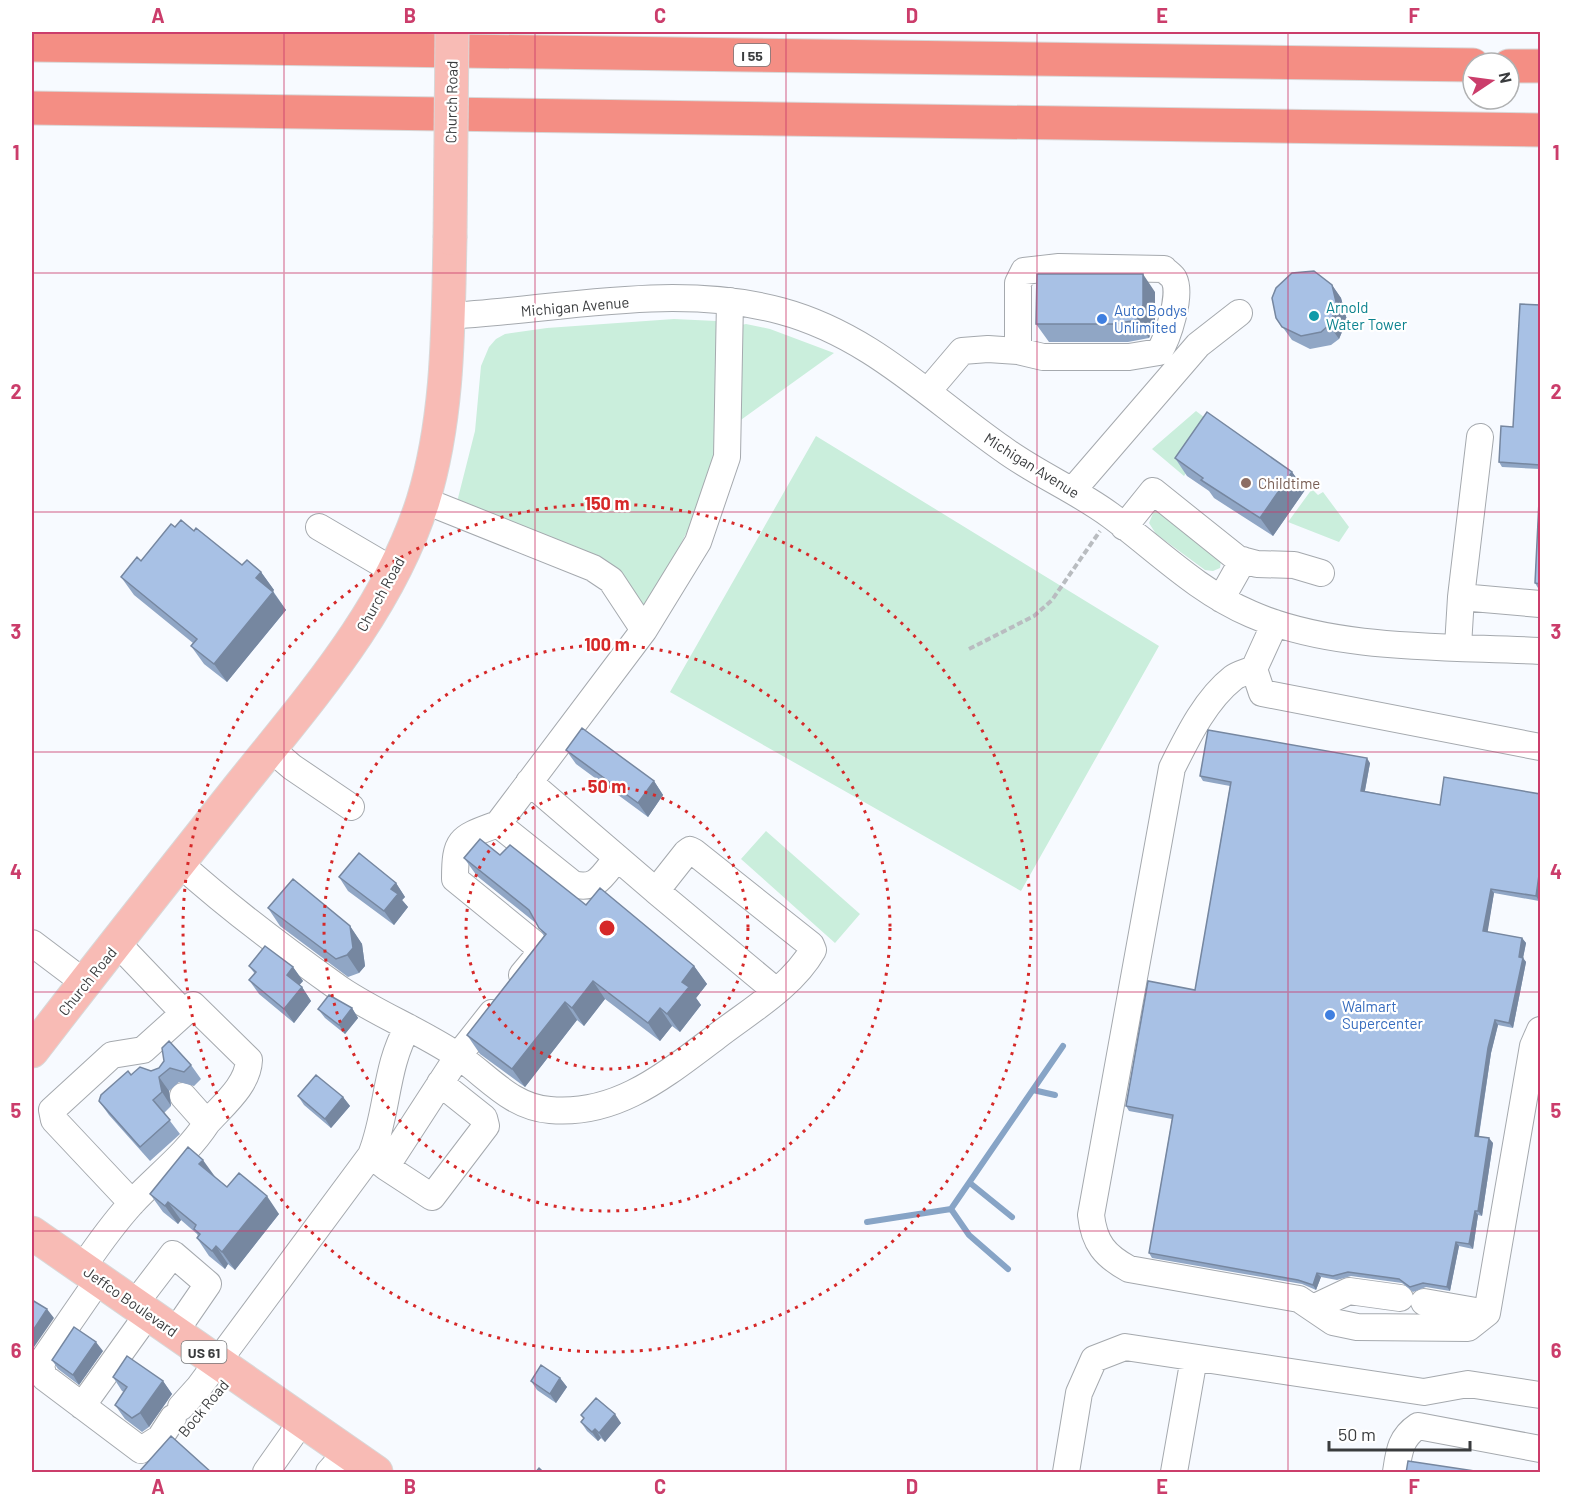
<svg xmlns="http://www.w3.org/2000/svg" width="1572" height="1504" font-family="Barlow,sans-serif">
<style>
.green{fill:#caeedc}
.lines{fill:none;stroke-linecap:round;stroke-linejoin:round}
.stream{stroke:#87a4c6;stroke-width:6}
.minor-casing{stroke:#a5a9ae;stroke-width:28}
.major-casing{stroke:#d8d8d8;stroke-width:35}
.highway-casing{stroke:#d8d8d8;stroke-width:35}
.path{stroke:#b9bcc0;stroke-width:4;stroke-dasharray:6 3;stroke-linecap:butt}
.minor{stroke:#fff;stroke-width:26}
.major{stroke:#f8bbb5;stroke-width:33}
.highway{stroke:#f48e84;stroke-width:33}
.major-bridge-casing{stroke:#d8d8d8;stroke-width:35;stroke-linecap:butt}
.major-bridge{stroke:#f8bbb5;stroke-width:33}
.wall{fill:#90a6c5}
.shaded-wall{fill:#7687a0}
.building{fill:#a8c1e5;stroke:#7687a0;stroke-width:1.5}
.grid{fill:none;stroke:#cb3d6b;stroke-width:1.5;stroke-opacity:0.55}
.ring{fill:none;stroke:#d62828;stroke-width:3;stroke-dasharray:3 6}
.culture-dot{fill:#0f9aa8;stroke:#fff;stroke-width:2}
.shop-dot{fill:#3f7fe0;stroke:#fff;stroke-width:2}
.education-dot{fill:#8d6e63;stroke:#fff;stroke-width:2}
.labels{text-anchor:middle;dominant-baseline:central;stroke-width:4.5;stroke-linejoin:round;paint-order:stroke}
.shield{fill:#fff;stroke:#757678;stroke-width:1.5}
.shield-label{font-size:14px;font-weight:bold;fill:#3a3c3e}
.street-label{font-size:15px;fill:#3a3c3e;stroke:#fff}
.culture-label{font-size:15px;fill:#0d838f;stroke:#fff;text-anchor:start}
.shop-label{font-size:15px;fill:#366cbe;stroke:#fff;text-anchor:start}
.education-label{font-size:15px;fill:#785e54;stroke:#fff;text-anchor:start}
.centre{fill:#d62828;stroke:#fff;stroke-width:3}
.ring-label{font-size:18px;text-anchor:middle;font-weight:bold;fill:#d62828;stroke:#fff;stroke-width:4.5;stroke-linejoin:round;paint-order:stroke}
.neatline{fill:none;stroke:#cb3d6b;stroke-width:2}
.grid-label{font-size:20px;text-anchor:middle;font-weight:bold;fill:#cb3d6b}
</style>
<rect width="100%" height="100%" fill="#f7faff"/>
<path class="green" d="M 674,319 L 716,321 L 719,450 L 702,503 L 673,559 L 640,612 L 457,502 L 475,431 L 481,366 L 489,347 L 496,339 L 505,334 L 547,328 Z
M 746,324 L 770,329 L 834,353 L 738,422 L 741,325 Z
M 1196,411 L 1217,427 L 1184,476 L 1152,449 Z
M 816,436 L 1159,646 L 1021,891 L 670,692 Z
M 1312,489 L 1318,495 L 1323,492 L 1349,527 L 1339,542 L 1288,522 Z
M 1154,511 L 1159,511 L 1221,560 L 1220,568 L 1213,571 L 1205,570 L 1156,534 L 1149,523 Z
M 766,831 L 860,914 L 835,943 L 741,859 Z"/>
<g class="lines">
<path class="stream" d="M 1033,1090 L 1055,1095
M 970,1183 L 1012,1217
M 951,1209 L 969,1235 L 1008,1269
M 867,1222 L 951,1209 L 1063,1046"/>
<g class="minor-casing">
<path id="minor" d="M 448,316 C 557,310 675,282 781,311 C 870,335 930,398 1003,449 C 1037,474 1076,490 1110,515 C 1156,549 1197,591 1251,614 C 1335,651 1450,646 1540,651
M 928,391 L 962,351 L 988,349 L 1018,351 L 1043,357 L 1129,357 L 1159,352 C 1168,338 1182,295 1174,279 C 1172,275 1166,272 1164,269 L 1059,267 L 1024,271 L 1018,283 L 1018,351
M 1480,437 L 1461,597 L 1540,604
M 1073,490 L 1198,345 L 1239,313
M 423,500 L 593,568 L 611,580 L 644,630
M 319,527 L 394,571
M 1124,527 L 1153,491 L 1238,559 L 1257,564 L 1294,565 L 1321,573
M 1221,599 L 1243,560
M 1275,623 L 1254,669 L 1262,693 L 1540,747
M 1458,646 L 1461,597
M 1254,669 C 1247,672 1238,674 1233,678 C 1205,700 1187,738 1172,768 L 1091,1215 C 1094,1243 1105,1256 1129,1269 L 1299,1299 L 1333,1322 L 1357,1327 L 1468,1328 L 1487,1313 L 1533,1046 L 1540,1030
M 270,748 L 292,767 L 351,807
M 498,824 L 573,884 C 596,891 603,875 616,859
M 179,863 C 229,908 285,950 340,989 C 377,1014 421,1031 458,1056 C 489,1077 511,1107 550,1110 C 617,1116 665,1075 716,1037 C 748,1012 792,987 813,950 L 811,945 L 694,852 L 690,850 L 686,853 L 656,891 L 529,782
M 656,891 L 776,991
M 32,943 L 85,983
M 117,943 L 184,1013 L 143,1050 L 112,1055 L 52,1110 L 54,1120 L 132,1203
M 522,975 L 537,957 L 536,945 L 455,879 C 455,838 460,838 498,824 L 644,630 L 698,542 L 727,457 L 730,301
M 184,1013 L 193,1005 L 249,1060 C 248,1085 223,1105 207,1123
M 371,1155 L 386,1167 L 458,1056 L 492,1013
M 386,1167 L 432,1197 L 486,1126 L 484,1118 L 440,1083
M 83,1267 C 98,1245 113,1224 131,1204 C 157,1176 186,1155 207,1123 L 183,1096
M 99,1279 L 43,1360 L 41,1367 L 44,1377 L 141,1450 L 160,1438 L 173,1418
M 1424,1302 L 1487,1313
M 134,1305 L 173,1254 L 208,1284 L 175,1332
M 1313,1308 L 1349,1291 L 1400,1298
M 82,1406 L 148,1314
M 181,1407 L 199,1387 L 371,1155 C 388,1113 385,1066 408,1027
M 266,1472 L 302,1421
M 329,1472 L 347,1452
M 1066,1472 L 1079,1393 L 1094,1359 L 1125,1347 L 1424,1392 L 1468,1384 L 1540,1395
M 1174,1472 L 1194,1358
M 1396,1472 C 1399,1452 1400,1438 1418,1426 L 1540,1449"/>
</g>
<g class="major-casing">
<path id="major" d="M 32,1051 C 100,962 170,874 240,786 C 310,698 388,611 423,501 C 449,416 448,326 450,238
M 32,1233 L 376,1472"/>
</g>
<g class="highway-casing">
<path id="highway" d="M 32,45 L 1473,65
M 1509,66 L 1540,66
M 32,108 L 1540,130"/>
</g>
<path class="path" d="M 969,649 L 1034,616 L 1052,600 L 1100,531"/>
<use href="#minor" class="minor"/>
<use href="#major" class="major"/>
<use href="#highway" class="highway"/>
<g class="major-bridge-casing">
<path id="major-bridge" d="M 450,238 L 452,32"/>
</g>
<use href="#major-bridge" class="major-bridge"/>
</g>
<path class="wall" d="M 1332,285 L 1341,298 L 1347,320 L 1339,339 L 1331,345 L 1310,349 L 1292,340 L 1276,318 Z
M 1155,292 L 1155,323 L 1149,338 L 1128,342 L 1049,342 L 1036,324 Z
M 1540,305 L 1540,469 L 1502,467 L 1499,462 L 1513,427 Z
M 1175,458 L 1292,472 L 1305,490 L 1273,536 L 1214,498 L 1209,491 L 1187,476 Z
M 1540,481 L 1540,588 L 1538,588 L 1535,583 Z
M 175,527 L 194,531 L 242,565 L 261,572 L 274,590 L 273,591 L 286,610 L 227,682 L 204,664 L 191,646 L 193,643 L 134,595 L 121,577 L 141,561 Z
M 566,750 L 654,781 L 663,795 L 648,817 L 576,764 Z
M 1370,763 L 1365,791 L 1440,805 L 1540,794 L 1539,901 L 1494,893 L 1487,932 L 1522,938 L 1526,943 L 1523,958 L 1526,962 L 1513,1028 L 1498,1025 L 1491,1053 L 1479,1136 L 1493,1143 L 1482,1216 L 1478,1215 L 1473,1249 L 1459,1246 L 1450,1291 L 1426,1287 L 1413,1292 L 1402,1283 L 1351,1276 L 1337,1280 L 1321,1277 L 1316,1290 L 1302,1284 L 1152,1258 L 1149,1253 L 1172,1119 L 1129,1111 L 1126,1106 L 1195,990 L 1230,786 L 1203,781 L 1200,776 Z
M 500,855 L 586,905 L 694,966 L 707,984 L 696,998 L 701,1005 L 680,1032 L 672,1026 L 660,1041 L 605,999 L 584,1026 L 577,1020 L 525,1087 L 480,1054 L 467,1035 L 544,936 L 537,924 L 477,876 L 464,858 Z
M 339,877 L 396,883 L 405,897 L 402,900 L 408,907 L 394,925 L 348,891 Z
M 268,908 L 350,926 L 362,944 L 365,966 L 359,973 L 348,977 L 280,926 Z
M 249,966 L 293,967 L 303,981 L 299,985 L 302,987 L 311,1001 L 294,1023 L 259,994 L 249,980 L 255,974 Z
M 352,1008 L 358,1018 L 345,1034 L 325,1018 L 318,1009 Z
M 191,1065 L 201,1079 L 194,1086 L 179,1082 L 169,1091 L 171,1106 L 164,1113 L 180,1134 L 150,1161 L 109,1115 L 99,1101 L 131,1075 L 151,1071 L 159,1068 Z
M 298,1096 L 343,1097 L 350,1106 L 331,1128 L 304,1105 Z
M 216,1178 L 227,1187 L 279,1214 L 235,1270 L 228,1264 L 225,1269 L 209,1256 L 197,1238 L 198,1236 L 197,1234 L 181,1220 L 178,1224 L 163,1212 L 150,1194 Z
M 103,1351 L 79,1385 L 58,1369 L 52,1360 Z
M 113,1377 L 163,1381 L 172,1394 L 149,1427 L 142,1432 L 125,1419 L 115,1405 L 124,1392 L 122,1391 Z
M 560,1378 L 567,1387 L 556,1403 L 537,1390 L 531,1381 Z
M 581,1415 L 621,1423 L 605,1442 L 601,1438 L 598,1441 L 587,1431 L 581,1422 L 584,1419 Z"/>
<path class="shaded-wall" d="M 1143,274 L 1155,292 L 1155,323 L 1149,338 L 1137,320 Z
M 1332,285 L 1341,298 L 1347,320 L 1339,339 L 1329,325 Z
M 1292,472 L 1305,490 L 1273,536 L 1260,518 Z
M 261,572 L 274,590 L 269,596 L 256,578 Z
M 273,592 L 286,610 L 227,682 L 214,664 Z
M 1367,758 L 1370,763 L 1364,795 L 1361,791 Z
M 654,781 L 663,795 L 648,817 L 638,803 Z
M 1540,868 L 1540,892 L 1539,901 L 1536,896 Z
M 396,883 L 405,897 L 402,900 L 408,907 L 394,925 L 384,911 L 391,889 Z
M 1491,889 L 1494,893 L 1487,936 L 1483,931 Z
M 350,926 L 362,944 L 365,966 L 359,973 L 347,955 Z
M 1522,938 L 1526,943 L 1523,958 L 1526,962 L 1513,1028 L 1509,1023 Z
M 694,966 L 707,984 L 696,998 L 701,1005 L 680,1032 L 667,1014 L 682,982 Z
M 293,967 L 303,981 L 296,989 L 287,975 Z
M 593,981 L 605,999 L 584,1026 L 572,1008 Z
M 302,987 L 311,1001 L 294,1023 L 284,1009 Z
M 565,1002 L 577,1020 L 525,1087 L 512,1069 Z
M 352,1008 L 358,1018 L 345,1034 L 339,1025 Z
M 660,1008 L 672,1026 L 660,1041 L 648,1023 Z
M 1495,1020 L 1498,1025 L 1491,1053 L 1478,1140 L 1475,1136 L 1488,1048 Z
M 159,1077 L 169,1091 L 171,1106 L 162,1092 Z
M 343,1097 L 350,1106 L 331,1128 L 325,1119 Z
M 1489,1138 L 1493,1143 L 1482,1216 L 1478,1211 Z
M 203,1160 L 216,1178 L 199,1164 Z
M 267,1196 L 279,1214 L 235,1270 L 222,1252 Z
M 168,1202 L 181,1220 L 178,1224 L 165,1206 Z
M 1475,1211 L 1478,1215 L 1473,1249 L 1469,1244 Z
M 1456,1242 L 1459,1246 L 1450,1291 L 1447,1287 Z
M 216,1246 L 228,1264 L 225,1269 L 212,1251 Z
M 1317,1273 L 1321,1277 L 1316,1290 L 1313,1285 Z
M 47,1309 L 54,1318 L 32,1350 L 32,1332 Z
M 96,1342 L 103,1351 L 79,1385 L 73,1375 Z
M 560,1378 L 567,1387 L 556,1403 L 550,1394 Z
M 163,1381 L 172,1394 L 149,1427 L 140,1413 Z
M 615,1414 L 621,1423 L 605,1442 L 599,1433 Z
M 595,1429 L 601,1438 L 598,1441 L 592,1432 Z"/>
<path class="building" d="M 1314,271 L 1332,285 L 1337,306 L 1329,325 L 1321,332 L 1301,336 L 1282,327 L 1276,318 L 1272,298 L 1276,288 L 1292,273 Z
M 1037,274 L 1143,274 L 1143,305 L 1137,320 L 1115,324 L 1036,324 Z
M 1520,304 L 1540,305 L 1540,465 L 1499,462 L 1501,426 L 1513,427 Z
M 1207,412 L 1292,472 L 1260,518 L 1201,480 L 1203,478 L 1175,458 Z
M 1540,481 L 1540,584 L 1535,583 Z
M 181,520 L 194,531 L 196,528 L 242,565 L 247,560 L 261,572 L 256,578 L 273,592 L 214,664 L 191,646 L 197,639 L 121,577 L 137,557 L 141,561 L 171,524 L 175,527 Z
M 582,728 L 654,781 L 638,803 L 566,750 Z
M 1208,730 L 1367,758 L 1361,791 L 1440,805 L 1444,777 L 1540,794 L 1540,868 L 1536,896 L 1491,889 L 1483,931 L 1522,938 L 1519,957 L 1523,958 L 1509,1023 L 1495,1020 L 1488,1048 L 1475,1136 L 1489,1138 L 1478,1211 L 1475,1211 L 1469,1244 L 1456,1242 L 1447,1287 L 1423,1283 L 1410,1287 L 1399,1279 L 1348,1272 L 1333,1276 L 1317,1273 L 1313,1285 L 1298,1280 L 1149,1253 L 1173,1115 L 1126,1106 L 1148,981 L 1195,990 L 1231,782 L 1200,776 Z
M 480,839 L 500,855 L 510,845 L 586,905 L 600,888 L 694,966 L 682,982 L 689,987 L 667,1014 L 660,1008 L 648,1023 L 593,981 L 572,1008 L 565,1002 L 512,1069 L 467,1035 L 546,934 L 539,928 L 529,910 L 464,858 Z
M 359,853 L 396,883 L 391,889 L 398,894 L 384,911 L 339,877 Z
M 293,879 L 350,926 L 353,948 L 347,955 L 336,959 L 268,908 Z
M 265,946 L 293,967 L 287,975 L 302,987 L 284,1009 L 249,980 L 256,972 L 249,966 Z
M 329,995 L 352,1008 L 339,1025 L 318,1009 Z
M 169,1041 L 191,1065 L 184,1072 L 170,1068 L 159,1077 L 162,1092 L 153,1100 L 170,1120 L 140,1147 L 99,1101 L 101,1095 L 128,1071 L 131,1075 L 140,1067 L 151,1071 L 159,1068 L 164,1061 L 162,1048 Z
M 316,1075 L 343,1097 L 325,1119 L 298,1096 Z
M 188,1147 L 203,1160 L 199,1164 L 227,1187 L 239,1173 L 267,1196 L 222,1252 L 216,1246 L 212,1251 L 197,1238 L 200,1234 L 194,1229 L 196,1225 L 168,1202 L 165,1206 L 150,1194 Z
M 32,1300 L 47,1309 L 32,1332 Z
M 74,1327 L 96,1342 L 73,1375 L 52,1360 Z
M 127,1356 L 163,1381 L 140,1413 L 132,1418 L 115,1405 L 127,1387 L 113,1377 Z
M 541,1365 L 560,1378 L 550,1394 L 531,1381 Z
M 596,1398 L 615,1414 L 599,1433 L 595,1429 L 592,1432 L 581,1422 L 584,1418 L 581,1415 Z
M 171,1436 L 212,1473 L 138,1473 Z
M 1408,1461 L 1488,1473 L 1406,1473 Z
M 539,1468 L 544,1473 L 535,1473 Z"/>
<path class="grid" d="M 284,32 L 284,1472M 535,32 L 535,1472M 786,32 L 786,1472M 1037,32 L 1037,1472M 1288,32 L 1288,1472M 32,273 L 1540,273M 32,512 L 1540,512M 32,752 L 1540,752M 32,992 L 1540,992M 32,1231 L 1540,1231"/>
<g class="ring">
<circle cx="607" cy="928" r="141"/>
<circle cx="607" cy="928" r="283"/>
<circle cx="607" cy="928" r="424"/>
</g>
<circle class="culture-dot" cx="1314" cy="316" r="6"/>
<g class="shop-dot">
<circle cx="1102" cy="319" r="6"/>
<circle cx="1330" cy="1015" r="6"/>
</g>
<circle class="education-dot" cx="1246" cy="483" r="6"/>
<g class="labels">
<g class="shield">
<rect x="734" y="44" width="36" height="22" rx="4.5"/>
<rect x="181.5" y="1341" width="45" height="22" rx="4.5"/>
</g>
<g class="shield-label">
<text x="752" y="55">I 55</text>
<text x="204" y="1352">US 61</text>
</g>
<g class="street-label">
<text transform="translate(451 102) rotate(-89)">Church Road</text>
<text transform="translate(575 306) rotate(-5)">Michigan Avenue</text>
<text transform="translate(1032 465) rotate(32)">Michigan Avenue</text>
<text transform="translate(380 594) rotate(-61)">Church Road</text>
<text transform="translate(87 981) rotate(-51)">Church Road</text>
<text transform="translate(131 1301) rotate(35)">Jeffco Boulevard</text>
<text transform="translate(203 1408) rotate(-50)">Bock Road</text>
</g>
<g class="culture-label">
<text x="1326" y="307">Arnold<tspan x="1326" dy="17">Water Tower</tspan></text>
</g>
<g class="shop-label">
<text x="1114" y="310">Auto Bodys<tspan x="1114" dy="17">Unlimited</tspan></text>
<text x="1342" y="1006">Walmart<tspan x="1342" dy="17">Supercenter</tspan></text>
</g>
<g class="education-label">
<text x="1258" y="483">Childtime</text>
</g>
</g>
<circle cx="607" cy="928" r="9" class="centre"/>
<g class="ring-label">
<text x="607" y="510">150 m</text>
<text x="607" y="651">100 m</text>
<text x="607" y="793">50 m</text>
</g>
<rect width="1572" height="1504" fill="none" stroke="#ffffff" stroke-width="66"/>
<g transform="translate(1491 81) rotate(77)"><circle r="28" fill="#ffffff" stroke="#b0b1b2" stroke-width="1.5"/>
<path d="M0-4.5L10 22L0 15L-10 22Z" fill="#cb3d6b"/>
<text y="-9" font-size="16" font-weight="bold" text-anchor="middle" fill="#3a3c3e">N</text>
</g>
<path d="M1329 1441v9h141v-9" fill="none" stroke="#3a3c3e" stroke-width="3"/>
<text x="1338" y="1441" font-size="18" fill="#3a3c3e" stroke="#ffffff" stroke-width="4.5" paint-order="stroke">50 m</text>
<rect x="33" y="33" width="1506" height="1438" class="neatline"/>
<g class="grid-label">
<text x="158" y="23">A</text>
<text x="410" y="23">B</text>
<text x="660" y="23">C</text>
<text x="912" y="23">D</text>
<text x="1162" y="23">E</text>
<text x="1414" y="23">F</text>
<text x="16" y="160">1</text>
<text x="1556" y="160">1</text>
<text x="16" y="399">2</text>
<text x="1556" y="399">2</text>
<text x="16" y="639">3</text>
<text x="1556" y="639">3</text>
<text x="16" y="879">4</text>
<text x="1556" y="879">4</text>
<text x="16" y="1118">5</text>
<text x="1556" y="1118">5</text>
<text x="16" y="1358">6</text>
<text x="1556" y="1358">6</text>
<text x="158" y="1494">A</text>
<text x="410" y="1494">B</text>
<text x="660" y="1494">C</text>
<text x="912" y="1494">D</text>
<text x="1162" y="1494">E</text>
<text x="1414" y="1494">F</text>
</g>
</svg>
